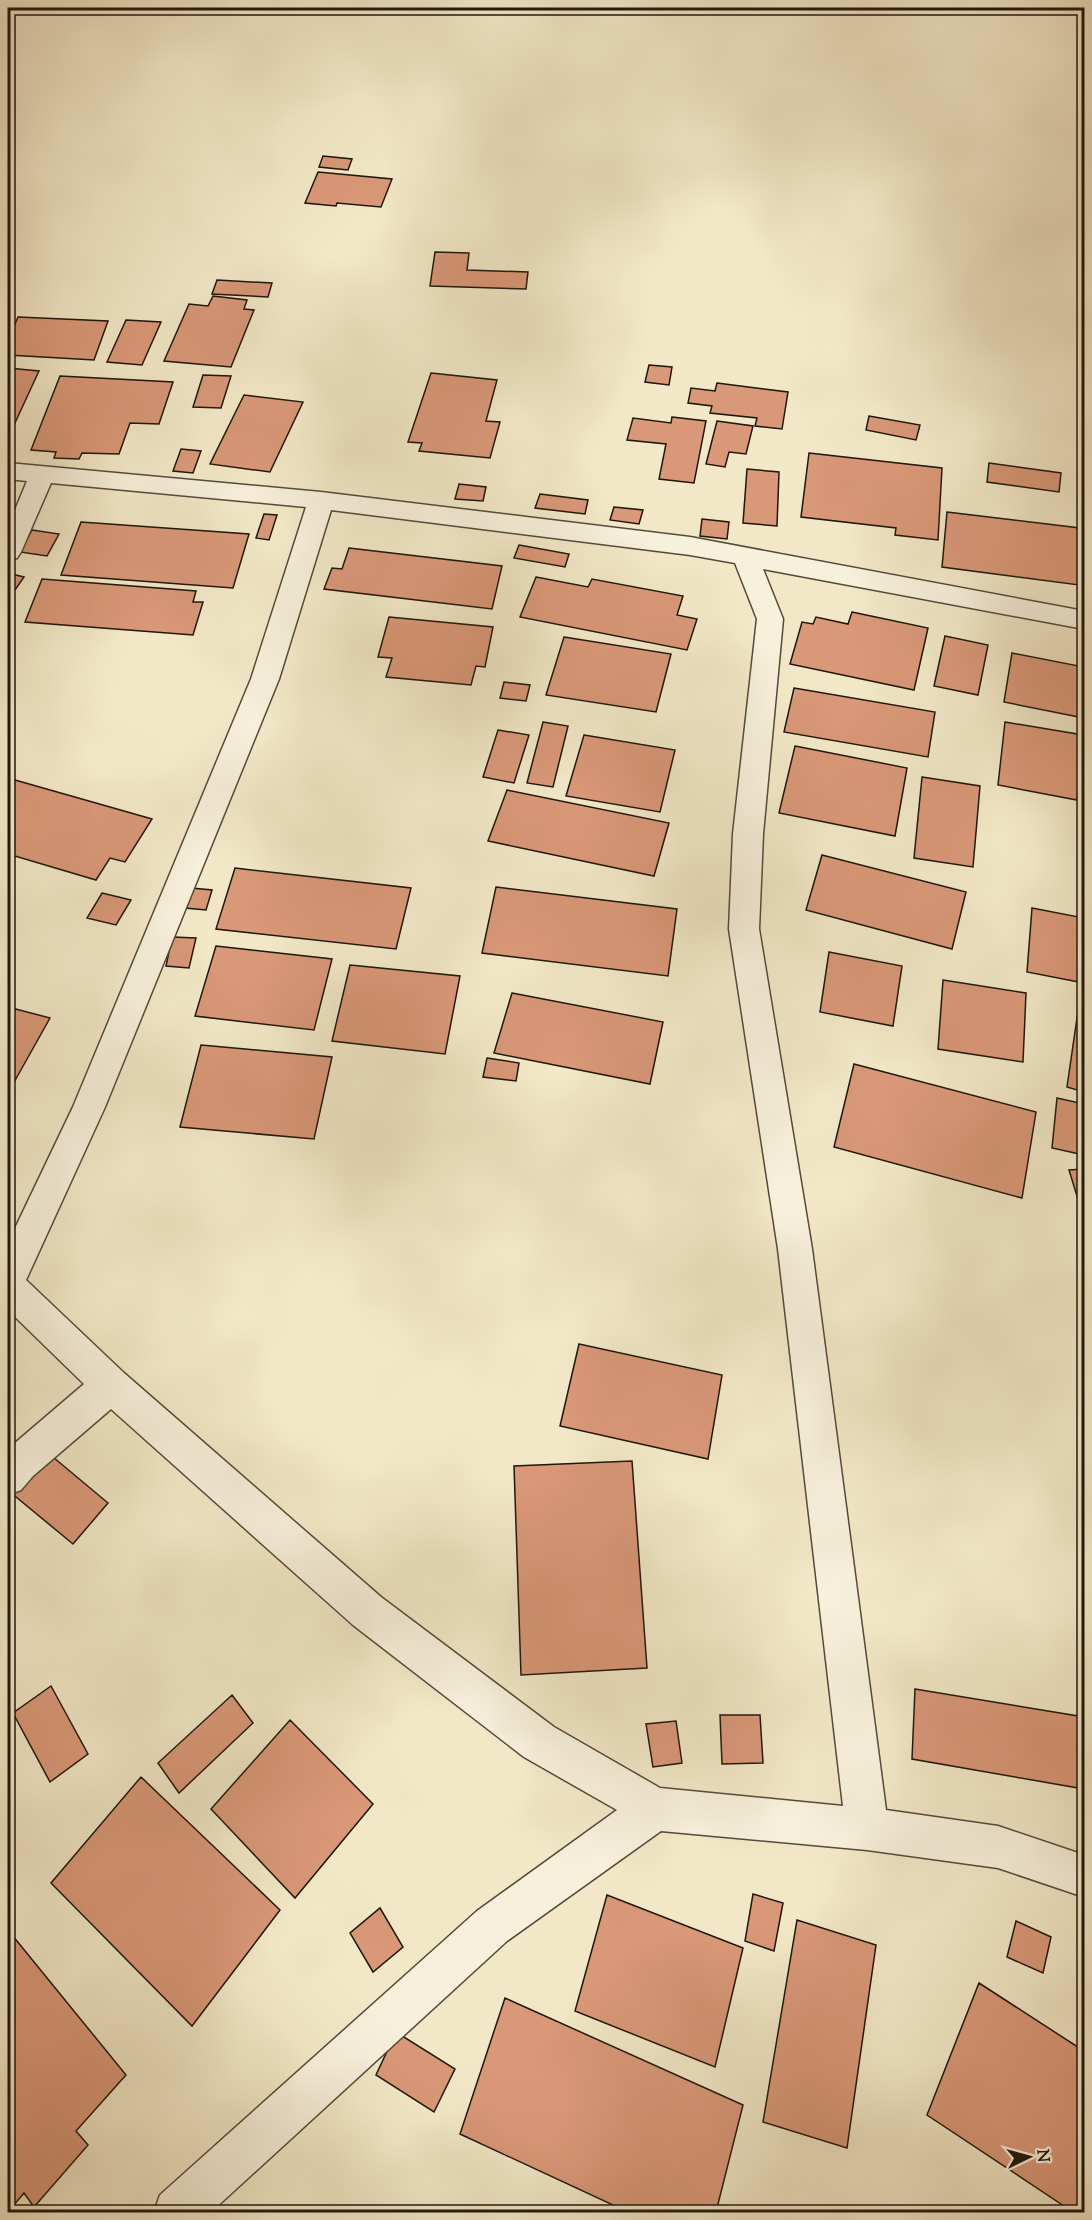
<svg xmlns="http://www.w3.org/2000/svg" width="1092" height="2220" font-family="'Sorts Mill Goudy',serif">
<style>
.building{fill:#d99878;stroke:#1f160c;stroke-width:1.5}
.lines{fill:none;stroke-linecap:round;stroke-linejoin:round}
.street-casing{stroke:#544a3b;stroke-width:3}
.street{fill:#f7f0db;fill-rule:evenodd}
</style>
<rect width="100%" height="100%" fill="#f2e8c7"/>
<filter id="stains"><feTurbulence type="fractalNoise" baseFrequency=".00333" numOctaves="4"/><feColorMatrix values="0 0 0 0 .2 0 0 0 0 .09 0 0 0 0 .02 0 0 0 .5 -.17"/></filter>
<radialGradient id="worn" r=".72"><stop offset=".6" stop-color="#630" stop-opacity="0"/><stop offset="1" stop-color="#630" stop-opacity=".3"/></radialGradient>
<path class="building" d="M 323,156 L 352,159 L 348,170 L 319,167 Z
M 318,172 L 392,179 L 381,207 L 337,203 L 336,206 L 305,203 Z
M 435,252 L 469,253 L 467,270 L 528,272 L 526,289 L 430,286 Z
M 217,280 L 272,283 L 268,297 L 212,294 Z
M 213,296 L 247,300 L 244,309 L 254,310 L 231,367 L 164,361 L 189,304 L 208,306 Z
M 18,317 L 108,321 L 94,360 L 8,355 L 8,331 L 12,331 Z
M 126,320 L 161,322 L 142,365 L 107,362 Z
M 649,365 L 672,367 L 669,385 L 645,382 Z
M 8,368 L 39,371 L 8,438 Z
M 431,373 L 497,380 L 486,421 L 500,422 L 490,458 L 419,451 L 422,443 L 408,442 Z
M 203,375 L 231,376 L 221,408 L 193,407 Z
M 60,376 L 173,382 L 159,424 L 130,423 L 119,454 L 82,453 L 79,459 L 54,458 L 56,452 L 31,450 Z
M 717,383 L 788,392 L 782,429 L 755,426 L 757,418 L 710,413 L 712,406 L 688,403 L 691,388 L 715,391 Z
M 244,395 L 303,402 L 270,472 L 210,464 Z
M 869,416 L 920,425 L 916,440 L 866,430 Z
M 672,417 L 706,421 L 694,483 L 659,479 L 666,444 L 627,440 L 633,418 L 671,423 Z
M 717,421 L 753,426 L 746,454 L 729,452 L 725,467 L 706,464 Z
M 181,449 L 201,451 L 193,473 L 173,471 Z
M 809,453 L 942,468 L 938,540 L 895,535 L 896,528 L 801,517 Z
M 989,463 L 1061,473 L 1059,492 L 987,482 Z
M 747,469 L 779,472 L 777,526 L 743,523 Z
M 459,484 L 486,487 L 483,501 L 455,499 Z
M 540,494 L 588,500 L 585,514 L 535,508 Z
M 614,507 L 643,510 L 639,524 L 610,520 Z
M 947,512 L 1080,528 L 1079,585 L 942,567 Z
M 264,514 L 277,515 L 269,540 L 256,538 Z
M 702,519 L 729,522 L 727,539 L 700,536 Z
M 81,522 L 249,534 L 233,588 L 61,575 Z
M 32,530 L 59,534 L 47,556 L 20,552 Z
M 519,545 L 569,554 L 565,567 L 514,558 Z
M 349,548 L 502,566 L 492,609 L 324,589 L 332,568 L 342,569 Z
M 8,573 L 24,577 L 8,600 Z
M 536,577 L 588,587 L 592,579 L 683,596 L 677,615 L 697,619 L 687,650 L 520,617 Z
M 42,579 L 196,591 L 193,602 L 203,602 L 193,635 L 25,622 Z
M 852,612 L 928,628 L 914,690 L 790,664 L 802,622 L 813,624 L 816,617 L 848,624 Z
M 389,617 L 493,627 L 485,667 L 476,666 L 471,685 L 386,677 L 392,658 L 378,657 Z
M 945,636 L 988,645 L 978,695 L 934,686 Z
M 564,637 L 671,654 L 656,712 L 546,695 Z
M 1012,653 L 1084,667 L 1084,718 L 1004,702 Z
M 504,682 L 530,685 L 526,701 L 500,698 Z
M 794,688 L 935,712 L 928,757 L 784,732 Z
M 543,722 L 568,726 L 553,787 L 527,783 Z
M 1005,722 L 1083,735 L 1077,800 L 998,785 Z
M 498,730 L 529,735 L 514,783 L 483,777 Z
M 584,735 L 675,750 L 660,812 L 566,796 Z
M 795,746 L 907,768 L 895,836 L 779,813 Z
M 922,777 L 980,786 L 973,867 L 914,858 Z
M 8,778 L 152,819 L 125,862 L 110,858 L 96,880 L 8,854 Z
M 507,790 L 669,823 L 654,876 L 488,841 Z
M 822,855 L 966,892 L 952,949 L 806,910 Z
M 235,868 L 411,888 L 396,949 L 216,929 Z
M 496,887 L 677,909 L 668,976 L 482,953 Z
M 191,888 L 212,890 L 206,910 L 185,908 Z
M 102,893 L 131,900 L 116,925 L 87,918 Z
M 1032,908 L 1084,918 L 1084,983 L 1027,972 Z
M 172,937 L 196,938 L 189,968 L 166,966 Z
M 216,946 L 332,959 L 314,1030 L 195,1016 Z
M 829,952 L 902,966 L 893,1026 L 820,1012 Z
M 350,965 L 460,976 L 445,1054 L 332,1041 Z
M 943,980 L 1026,993 L 1023,1062 L 938,1049 Z
M 512,993 L 663,1022 L 650,1084 L 494,1053 Z
M 8,1007 L 50,1018 L 8,1093 Z
M 1078,1011 L 1084,1012 L 1084,1092 L 1067,1087 Z
M 201,1045 L 332,1057 L 314,1139 L 180,1127 Z
M 487,1058 L 519,1063 L 516,1081 L 483,1077 Z
M 854,1064 L 1036,1112 L 1022,1198 L 834,1147 Z
M 1057,1098 L 1084,1104 L 1084,1155 L 1052,1148 Z
M 1084,1169 L 1084,1219 L 1069,1170 Z
M 579,1344 L 722,1375 L 708,1459 L 560,1426 Z
M 47,1452 L 108,1503 L 73,1544 L 10,1492 Z
M 632,1461 L 647,1668 L 521,1675 L 514,1466 Z
M 51,1686 L 88,1754 L 50,1782 L 13,1713 Z
M 915,1689 L 1084,1717 L 1084,1789 L 912,1759 Z
M 232,1695 L 253,1723 L 179,1793 L 158,1763 Z
M 720,1715 L 760,1715 L 763,1763 L 722,1764 Z
M 290,1720 L 373,1804 L 295,1898 L 211,1809 Z
M 676,1721 L 682,1763 L 653,1767 L 646,1724 Z
M 141,1777 L 280,1910 L 192,2026 L 51,1883 Z
M 753,1894 L 783,1903 L 774,1951 L 745,1941 Z
M 607,1895 L 743,1948 L 715,2067 L 575,2011 Z
M 380,1908 L 403,1947 L 373,1972 L 350,1933 Z
M 797,1920 L 876,1945 L 847,2148 L 763,2122 Z
M 1016,1921 L 1051,1937 L 1043,1973 L 1007,1957 Z
M 8,1930 L 126,2075 L 76,2131 L 88,2145 L 34,2207 L 24,2193 L 8,2212 Z
M 979,1983 L 1084,2051 L 1084,2212 L 1073,2212 L 927,2115 Z
M 505,1998 L 743,2105 L 716,2212 L 628,2212 L 460,2134 Z
M 396,2032 L 455,2069 L 434,2112 L 376,2075 Z"/>
<g class="lines">
<g class="street-casing">
<path id="street" d="M 8,463 L 321,492 L 690,537 L 1084,611 L 1084,629 L 763,569 L 783,619 L 763,834 L 759,929 L 812,1249 L 886,1810 L 998,1826 L 1084,1855 L 1084,1897 L 998,1868 L 867,1850 L 661,1831 L 507,1941 L 211,2212 L 154,2212 L 160,2195 L 477,1911 L 617,1810 L 524,1757 L 353,1625 L 111,1409 L 33,1476 L 21,1490 L 8,1495 L 8,1449 L 84,1384 L 8,1310 L 8,1243 L 73,1107 L 251,679 L 306,507 L 51,483 L 21,552 L 17,558 L 8,561 L 8,527 L 27,481 L 8,479 ZM 331,510 L 690,555 L 735,563 L 757,619 L 733,834 L 729,929 L 778,1249 L 843,1806 L 660,1788 L 554,1727 L 381,1597 L 124,1373 L 26,1280 L 105,1107 L 279,679 Z"/>
</g>
<use href="#street" class="street"/>
</g>
<rect width="1092" height="2220" fill="none" stroke="#f2e8c7" stroke-width="30"/>
<rect x="9" y="9" width="1074" height="2202" fill="none" stroke="#1f160c" stroke-width="3"/>
<rect x="15" y="15" width="1062" height="2190" fill="none" stroke="#1f160c" stroke-width="1.5"/>
<g transform="translate(1029 2157) rotate(85)" stroke="#f7f0db" stroke-width="4.5" paint-order="stroke">
<path d="M0-4.5L10 22L0 15L-10 22Z" fill="#1f160c"/>
<text y="-9" font-size="16" font-weight="bold" text-anchor="middle" fill="#1f160c">N</text>
</g>
<rect width="100%" height="100%" filter="url(#stains)"/>
<rect width="100%" height="100%" fill="url(#worn)"/>
</svg>
